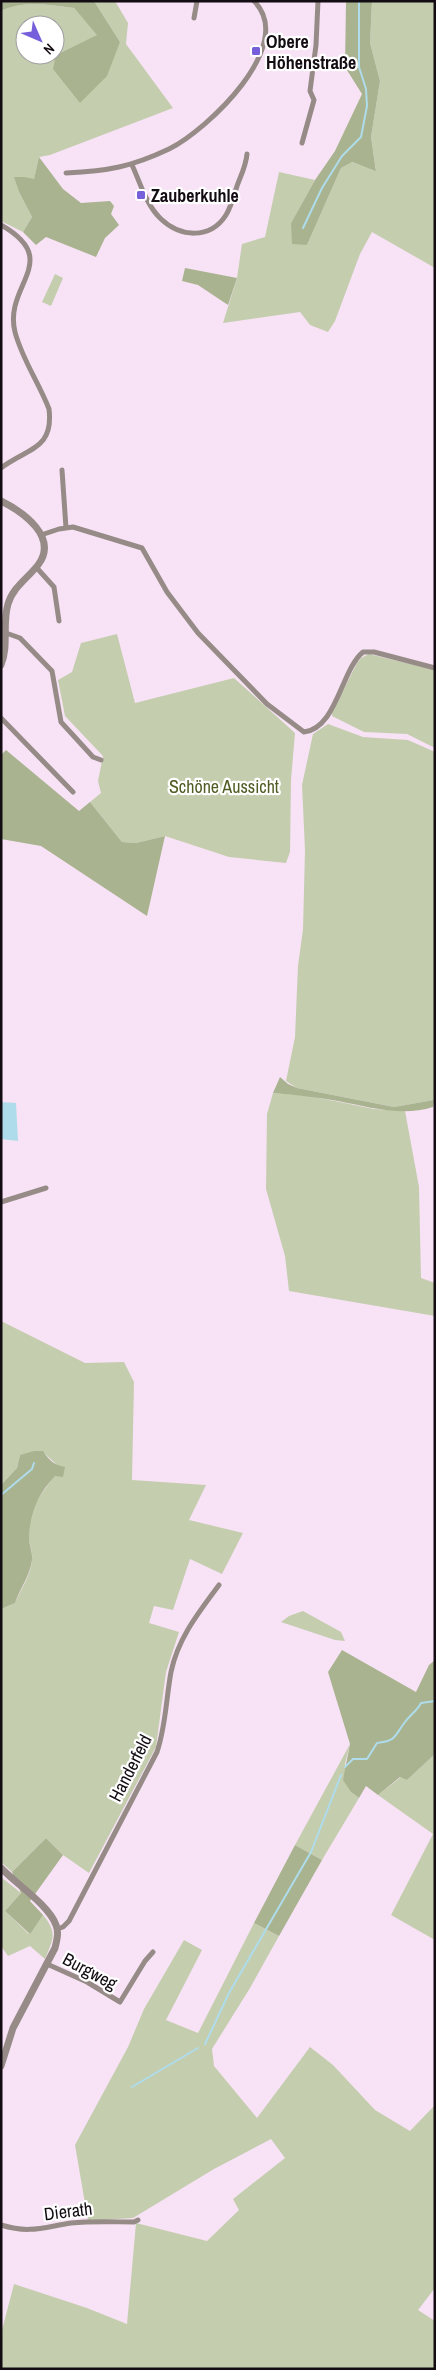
<svg xmlns="http://www.w3.org/2000/svg" width="436" height="2370" font-family="'Archivo Narrow',sans-serif">
<style>
.green{fill:#c5cdaf;fill-rule:evenodd}
.forest{fill:#a9b38f}
.water{fill:#afdcea}
.lines{fill:none;stroke-linecap:round;stroke-linejoin:round}
.stream{stroke:#afdcea;stroke-width:2}
.minor{stroke:#978b88;stroke-width:5}
.tertiary{stroke:#978b88;stroke-width:7}
.poi-dot{fill:#755fda;stroke:#fff;stroke-width:2}
.labels{text-anchor:middle;dominant-baseline:central;stroke-width:4.5;stroke-linejoin:round;paint-order:stroke}
.poi-label{font-size:18px;font-weight:bold;fill:#130c12;stroke:#fff;text-anchor:start}
.park-label{font-size:18px;fill:#515c24;stroke:#fff}
.street-label{font-size:18px;fill:#130c12;stroke:#fff}
</style>
<rect width="100%" height="100%" fill="#f7e3f5"/>
<path class="green" d="M 94,1 L 115,1 L 128,23 L 126,44 L 173,108 L 50,155 L 39,157 L 34,180 L 25,177 L 15,178 L 19,192 L 32,217 L 23,232 L 1,221 L 1,11 C 23,0 50,5 74,8 L 98,35 L 56,55 L 120,42 ZM 25,25 L 55,25 L 55,55 L 25,55 Z
M 372,1 L 435,1 L 435,268 L 372,232 L 360,254 L 335,321 L 328,332 L 310,325 L 300,312 L 223,323 L 237,278 L 242,244 L 265,237 L 279,172 L 315,180 L 291,223 L 307,245 L 341,168 L 351,162 L 376,170 L 371,137 L 380,81 L 370,43 Z
M 55,274 L 63,278 L 51,306 L 42,302 Z
M 117,634 L 135,703 L 234,678 L 295,733 L 291,780 L 290,852 L 286,863 L 229,857 L 165,836 L 136,843 L 122,842 L 90,802 L 101,793 L 98,781 L 103,756 L 65,716 L 58,680 L 72,672 L 81,643 Z
M 369,654 L 435,670 L 435,748 L 407,734 L 364,732 L 332,716 L 332,712 L 357,663 L 361,658 Z
M 328,724 L 363,737 L 408,740 L 435,752 L 435,1100 L 394,1107 L 297,1088 L 286,1081 L 295,1037 L 298,966 L 303,929 L 305,850 L 302,785 L 313,734 Z
M 273,1093 L 310,1096 L 374,1109 L 405,1111 L 419,1187 L 421,1278 L 435,1283 L 435,1316 L 289,1291 L 285,1256 L 266,1189 L 267,1114 Z
M 1,1321 L 85,1363 L 124,1362 L 134,1382 L 132,1480 L 206,1485 L 189,1520 L 243,1533 L 222,1574 L 190,1559 L 173,1610 L 154,1606 L 149,1623 L 179,1632 L 166,1672 L 156,1747 L 89,1873 L 63,1855 L 46,1838 L 12,1872 L 1,1862 L 1,1609 L 15,1603 C 21,1588 31,1576 32,1559 C 33,1553 30,1547 29,1540 C 29,1531 30,1517 33,1509 C 39,1493 54,1482 57,1465 L 42,1451 L 20,1455 L 17,1468 L 1,1485 Z
M 303,1611 L 341,1632 L 345,1641 L 335,1640 L 281,1622 L 289,1616 Z
M 350,1744 L 345,1764 L 351,1792 L 359,1798 L 322,1860 L 295,1845 Z
M 435,1754 L 435,1940 L 391,1915 L 433,1834 L 378,1795 L 401,1777 L 407,1780 Z
M 1,1877 L 21,1893 L 5,1911 L 29,1934 L 43,1915 C 58,1933 53,1939 45,1959 L 30,1946 L 8,1956 L 1,1946 Z
M 254,1923 L 279,1936 L 250,1988 L 212,2049 L 214,2066 L 257,2118 L 310,2047 L 333,2065 L 375,2110 L 410,2131 L 435,2105 L 435,2288 L 418,2310 L 435,2321 L 435,2369 L 1,2369 L 1,2334 L 14,2284 L 87,2308 L 127,2324 L 136,2223 L 207,2241 L 239,2210 L 233,2199 L 285,2158 L 271,2139 L 214,2169 L 133,2218 L 88,2221 L 75,2145 L 128,2047 L 144,2009 L 184,1940 L 202,1950 L 166,2020 L 198,2033 Z"/>
<path class="forest" d="M 1,1 L 94,1 L 120,42 L 107,76 L 80,103 L 53,69 L 56,55 L 97,35 L 74,8 C 50,5 23,0 1,11 Z
M 346,1 L 372,1 L 370,43 L 380,81 L 371,137 L 376,171 L 352,162 L 341,168 L 307,245 L 292,244 L 291,223 L 315,180 L 335,151 L 362,94 L 345,67 Z
M 39,157 L 63,189 L 81,203 L 110,201 L 114,206 L 111,214 L 119,225 L 105,238 L 96,257 L 46,237 L 36,245 L 23,232 L 32,217 L 19,192 L 14,177 L 25,177 L 34,179 Z
M 185,268 L 237,278 L 228,305 L 198,285 L 182,281 Z
M 6,750 L 79,811 L 90,802 L 122,842 L 136,843 L 165,836 L 147,916 L 41,846 L 1,839 L 1,755 Z
M 280,1077 L 288,1084 L 297,1088 L 394,1107 L 434,1100 L 433,1107 C 402,1117 369,1107 338,1101 C 316,1097 295,1095 273,1093 Z
M 34,1451 L 43,1451 C 49,1460 54,1465 65,1467 L 63,1477 L 55,1476 C 38,1494 30,1512 29,1538 C 29,1545 33,1553 32,1560 C 30,1576 20,1588 15,1603 L 1,1609 L 1,1485 L 17,1468 L 20,1455 Z
M 342,1650 L 416,1692 L 429,1665 L 435,1660 L 435,1754 L 407,1780 L 400,1777 L 378,1795 L 366,1786 L 359,1798 L 351,1792 L 343,1780 L 350,1744 L 328,1672 Z
M 46,1838 L 63,1855 L 30,1901 L 43,1915 L 30,1934 L 5,1911 L 21,1893 L 12,1872 Z
M 295,1845 L 322,1860 L 279,1936 L 254,1923 Z"/>
<path class="water" d="M 1,1102 L 16,1103 L 18,1141 L 1,1139 Z"/>
<g class="lines">
<path class="stream" d="M 303,228 L 322,188 L 342,156 L 361,137 L 367,106 L 366,89 L 359,67 L 359,1
M 1,1495 L 32,1469 L 34,1463
M 1,1545 L 1,1570
M 1,1575 L 1,1585
M 345,1767 L 353,1759 L 367,1759 L 377,1743 C 397,1741 394,1736 405,1722 C 410,1715 417,1711 421,1703 L 435,1701
M 205,2044 L 229,1993 L 311,1852 L 341,1775
M 132,2087 L 198,2048"/>
<path class="minor" d="M 194,18 L 197,1
M 302,143 L 314,100 L 310,91 L 316,45 L 318,1
M 132,165 C 140,182 146,205 161,219 C 180,237 210,240 226,215 C 231,207 234,196 237,186 C 241,175 246,166 247,154
M 66,173 C 108,171 131,167 169,149 C 207,130 298,45 254,1
M 1,225 C 64,261 3,285 15,332 C 22,359 39,383 49,409 C 54,450 27,448 1,468
M 62,470 L 66,528
M 41,535 L 59,529 L 73,527 L 142,548 L 167,592 L 198,633 L 267,704 L 304,732 C 337,728 341,670 363,652 L 374,652 L 435,668
M 36,567 L 54,587 L 59,621
M 6,633 L 20,638 L 52,671 L 61,722 L 93,757 L 101,760
M 1,718 L 73,792
M 1,1202 L 46,1188
M 57,1929 L 63,1927 L 69,1921 L 157,1752 C 166,1725 166,1699 171,1672 C 178,1638 199,1612 219,1585
M 47,1964 L 87,1982 L 120,2002 L 145,1961 L 153,1952
M 1,2225 C 30,2234 44,2227 71,2223 C 92,2221 113,2222 134,2222 L 138,2220"/>
<path class="tertiary" d="M 1,501 C 23,512 59,537 38,565 C 28,578 13,587 8,604 C 2,624 9,646 1,665
M 1,1868 C 16,1884 49,1905 56,1925 C 59,1932 57,1940 55,1948 L 13,2028 L 1,2066"/>
</g>
<g class="poi-dot">
<rect x="251" y="46" width="10" height="10" rx="2.5"/>
<rect x="136" y="190" width="10" height="10" rx="2.5"/>
</g>
<g class="labels">
<g class="poi-label">
<text x="266" y="41">Obere<tspan x="266" dy="21">Höhenstraße</tspan></text>
<text x="151" y="195">Zauberkuhle</text>
</g>
<g class="park-label">
<text x="224" y="786">Schöne Aussicht</text>
</g>
<g class="street-label">
<text transform="translate(130 1768) rotate(-63)">Handerfeld</text>
<text transform="translate(90 1971) rotate(28)">Burgweg</text>
<text transform="translate(68 2211) rotate(-7)">Dierath</text>
</g>
</g>
<rect width="436" height="2370" fill="none" stroke="#130c12" stroke-width="5"/>
<g transform="translate(40 40) rotate(135)"><circle r="24" fill="#ffffff" stroke="#a19ea0"/>
<path d="M0-4L9 19L0 12L-9 19Z" fill="#755fda"/>
<text y="-8" font-size="14" font-weight="bold" text-anchor="middle" fill="#130c12">N</text>
</g>
</svg>
